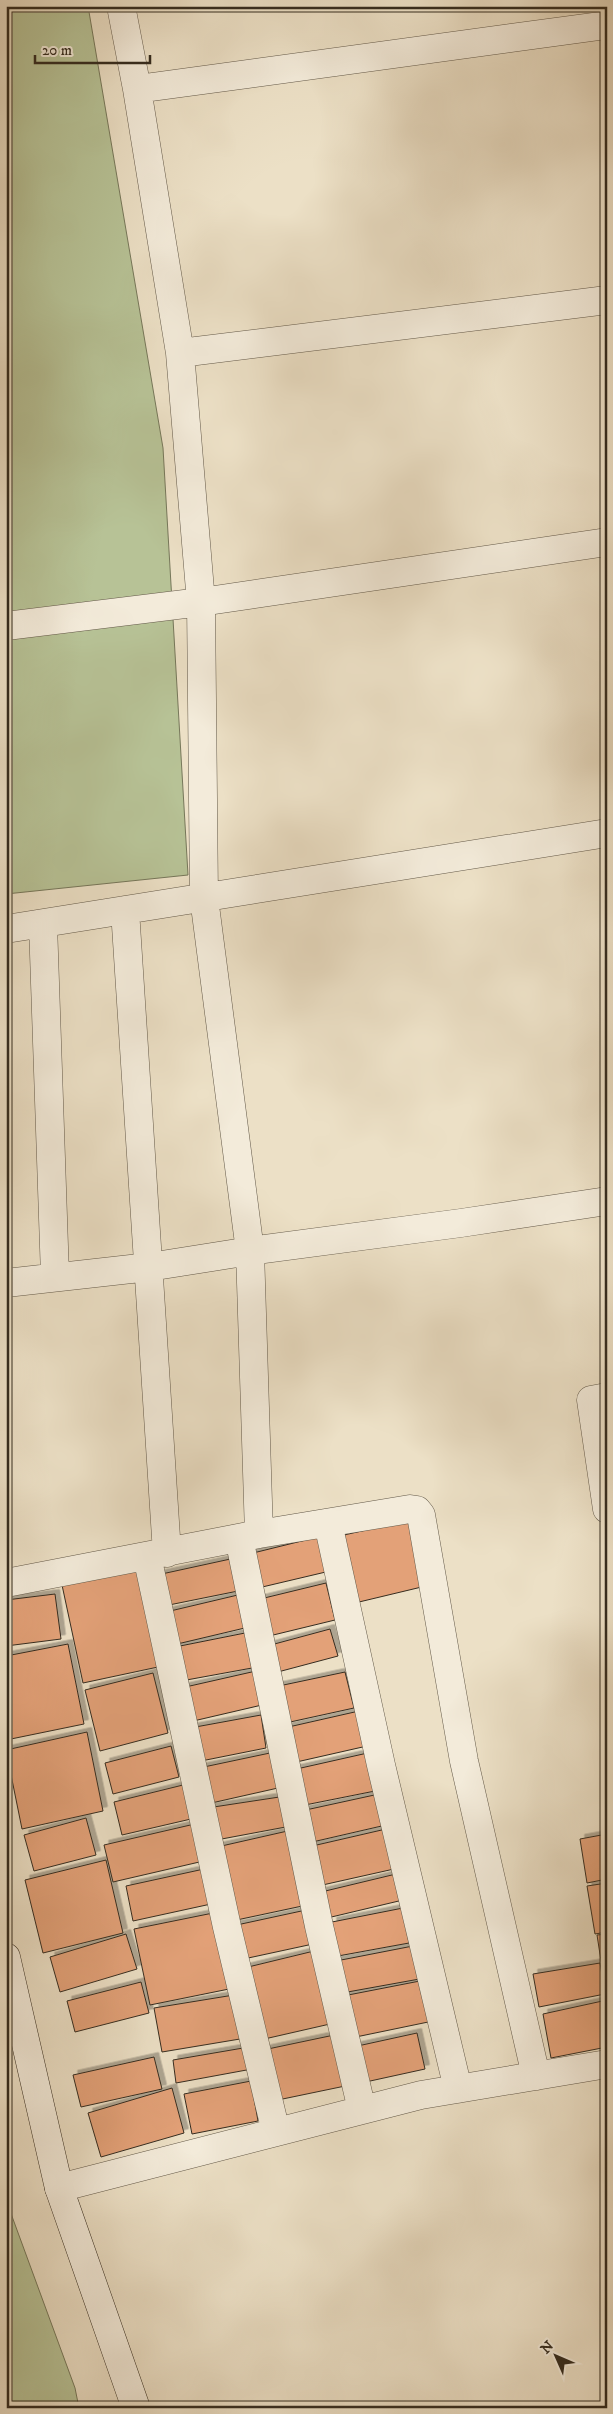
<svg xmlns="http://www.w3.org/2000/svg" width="613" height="2414" font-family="'IM FELL DW Pica',serif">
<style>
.green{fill:#b7c296;stroke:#76775a}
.building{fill:#e3a178;stroke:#352c1f;filter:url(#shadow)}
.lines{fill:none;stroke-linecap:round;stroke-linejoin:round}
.street-casing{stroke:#635949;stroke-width:29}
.secondary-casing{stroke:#352c1f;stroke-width:29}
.street{stroke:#f3ebda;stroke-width:28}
.secondary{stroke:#f3ebda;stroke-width:28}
</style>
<defs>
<filter id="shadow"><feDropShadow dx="4.5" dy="-4.5" stdDeviation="0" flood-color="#0004"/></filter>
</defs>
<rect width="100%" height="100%" fill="#ece0c6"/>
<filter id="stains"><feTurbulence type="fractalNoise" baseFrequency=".004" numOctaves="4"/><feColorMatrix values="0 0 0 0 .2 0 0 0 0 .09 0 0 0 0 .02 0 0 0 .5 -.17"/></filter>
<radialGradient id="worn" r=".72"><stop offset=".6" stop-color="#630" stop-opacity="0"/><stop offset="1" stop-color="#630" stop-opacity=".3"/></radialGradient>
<path class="green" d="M 6,6 L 88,6 L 163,448 L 188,875 L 6,894 Z
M 6,2200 L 75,2388 L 79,2408 L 6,2408 Z"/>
<path class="building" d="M 414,1519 L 430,1585 L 359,1602 L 344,1535 Z
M 322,1536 L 330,1571 L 258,1588 L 249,1554 Z
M 235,1558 L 243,1590 L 164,1606 L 157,1575 Z
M 136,1568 L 158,1667 L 83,1683 L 62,1585 Z
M 326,1583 L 335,1620 L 265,1637 L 256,1600 Z
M 55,1594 L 61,1639 L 6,1646 L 6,1600 Z
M 242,1594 L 249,1627 L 173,1645 L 166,1612 Z
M 330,1629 L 338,1656 L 274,1673 L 267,1646 Z
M 245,1633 L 252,1668 L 181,1681 L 175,1647 Z
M 68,1644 L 84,1724 L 6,1740 L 6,1656 Z
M 256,1671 L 262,1705 L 189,1722 L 181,1688 Z
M 345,1672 L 354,1708 L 281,1724 L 274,1687 Z
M 153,1673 L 168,1733 L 100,1751 L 85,1690 Z
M 359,1711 L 367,1746 L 292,1763 L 284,1728 Z
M 261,1715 L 266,1748 L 196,1762 L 190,1728 Z
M 87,1732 L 103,1811 L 22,1829 L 6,1750 Z
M 171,1746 L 179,1777 L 113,1794 L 105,1763 Z
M 372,1752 L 380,1790 L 300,1806 L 292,1770 Z
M 270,1753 L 278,1788 L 207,1804 L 199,1768 Z
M 183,1785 L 191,1819 L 122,1835 L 114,1802 Z
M 379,1794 L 386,1825 L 308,1843 L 301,1811 Z
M 286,1796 L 291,1826 L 211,1841 L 207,1808 Z
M 86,1818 L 96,1855 L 34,1871 L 24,1835 Z
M 199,1823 L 208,1860 L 113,1882 L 104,1845 Z
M 386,1829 L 394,1869 L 318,1886 L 308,1847 Z
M 292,1830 L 307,1905 L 232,1921 L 217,1847 Z
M 607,1834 L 607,1879 L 587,1883 L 580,1839 Z
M 106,1860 L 123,1933 L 43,1953 L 25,1880 Z
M 204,1869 L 211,1904 L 133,1921 L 126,1886 Z
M 396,1874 L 403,1900 L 323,1919 L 317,1893 Z
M 607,1883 L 607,1932 L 595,1934 L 587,1886 Z
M 403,1908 L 409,1943 L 338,1956 L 332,1922 Z
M 306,1910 L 313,1944 L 239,1960 L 232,1926 Z
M 218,1912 L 234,1988 L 150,2005 L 134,1929 Z
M 126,1934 L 137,1969 L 60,1992 L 50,1957 Z
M 607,1934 L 607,1979 L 604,1980 L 597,1935 Z
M 418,1945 L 425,1978 L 342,1993 L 336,1961 Z
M 314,1951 L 330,2024 L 260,2040 L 244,1968 Z
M 600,1963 L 605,1994 L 539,2007 L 533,1974 Z
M 425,1980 L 433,2021 L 351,2038 L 343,1996 Z
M 141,1982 L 149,2013 L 75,2032 L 67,2001 Z
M 240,1994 L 246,2038 L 162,2052 L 154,2008 Z
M 607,2000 L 607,2047 L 551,2058 L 543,2014 Z
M 417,2033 L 425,2069 L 361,2083 L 353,2047 Z
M 339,2034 L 350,2085 L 273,2101 L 263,2050 Z
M 249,2047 L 252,2069 L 176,2083 L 173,2060 Z
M 154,2057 L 162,2089 L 81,2107 L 73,2075 Z
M 251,2081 L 258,2121 L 192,2134 L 184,2094 Z
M 172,2088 L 184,2133 L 101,2157 L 88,2113 Z"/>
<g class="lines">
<g class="street-casing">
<path id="street" d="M 121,6 L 137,89 L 180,353 L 201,602 L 204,898 L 250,1251 L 259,1534
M 137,89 L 607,25
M 180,353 L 607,300
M 6,626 L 201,602 L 607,542
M 125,910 L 167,1553
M 43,924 L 55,1276
M 6,929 L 607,833
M 6,1283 L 149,1267 L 250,1251 L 461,1223 L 607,1201
M 607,1397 L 591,1400 L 607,1509
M 328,1523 L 381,1765 L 458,2089
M 239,1538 L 319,1926 L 362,2110
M 147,1556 L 227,1927 L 276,2132
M 6,1583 L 259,1534 L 410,1509 L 417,1510 L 421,1515 L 464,1761 L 536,2076
M 59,2188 L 421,2095 L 607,2064"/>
</g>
<g class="secondary-casing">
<path id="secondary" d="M 6,1957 L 59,2188 L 136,2408"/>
</g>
<use href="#street" class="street"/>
<use href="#secondary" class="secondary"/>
</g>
<rect width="613" height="2414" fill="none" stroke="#ece0c6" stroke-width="25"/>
<rect x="8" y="8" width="598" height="2399" fill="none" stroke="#352c1f" stroke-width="2.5"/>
<rect x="12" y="12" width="588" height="2389" fill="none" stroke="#352c1f"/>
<g transform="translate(556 2356) rotate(315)" stroke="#f3ebda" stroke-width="4" paint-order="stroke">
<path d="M0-4L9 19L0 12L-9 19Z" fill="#352c1f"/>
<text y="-8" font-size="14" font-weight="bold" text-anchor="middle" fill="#352c1f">N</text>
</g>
<path d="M35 55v8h115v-8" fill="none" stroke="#352c1f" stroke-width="2.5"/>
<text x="42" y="55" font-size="15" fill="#352c1f" stroke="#f3ebda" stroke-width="4" paint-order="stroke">20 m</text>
<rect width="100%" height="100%" filter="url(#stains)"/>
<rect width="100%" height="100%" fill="url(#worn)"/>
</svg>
